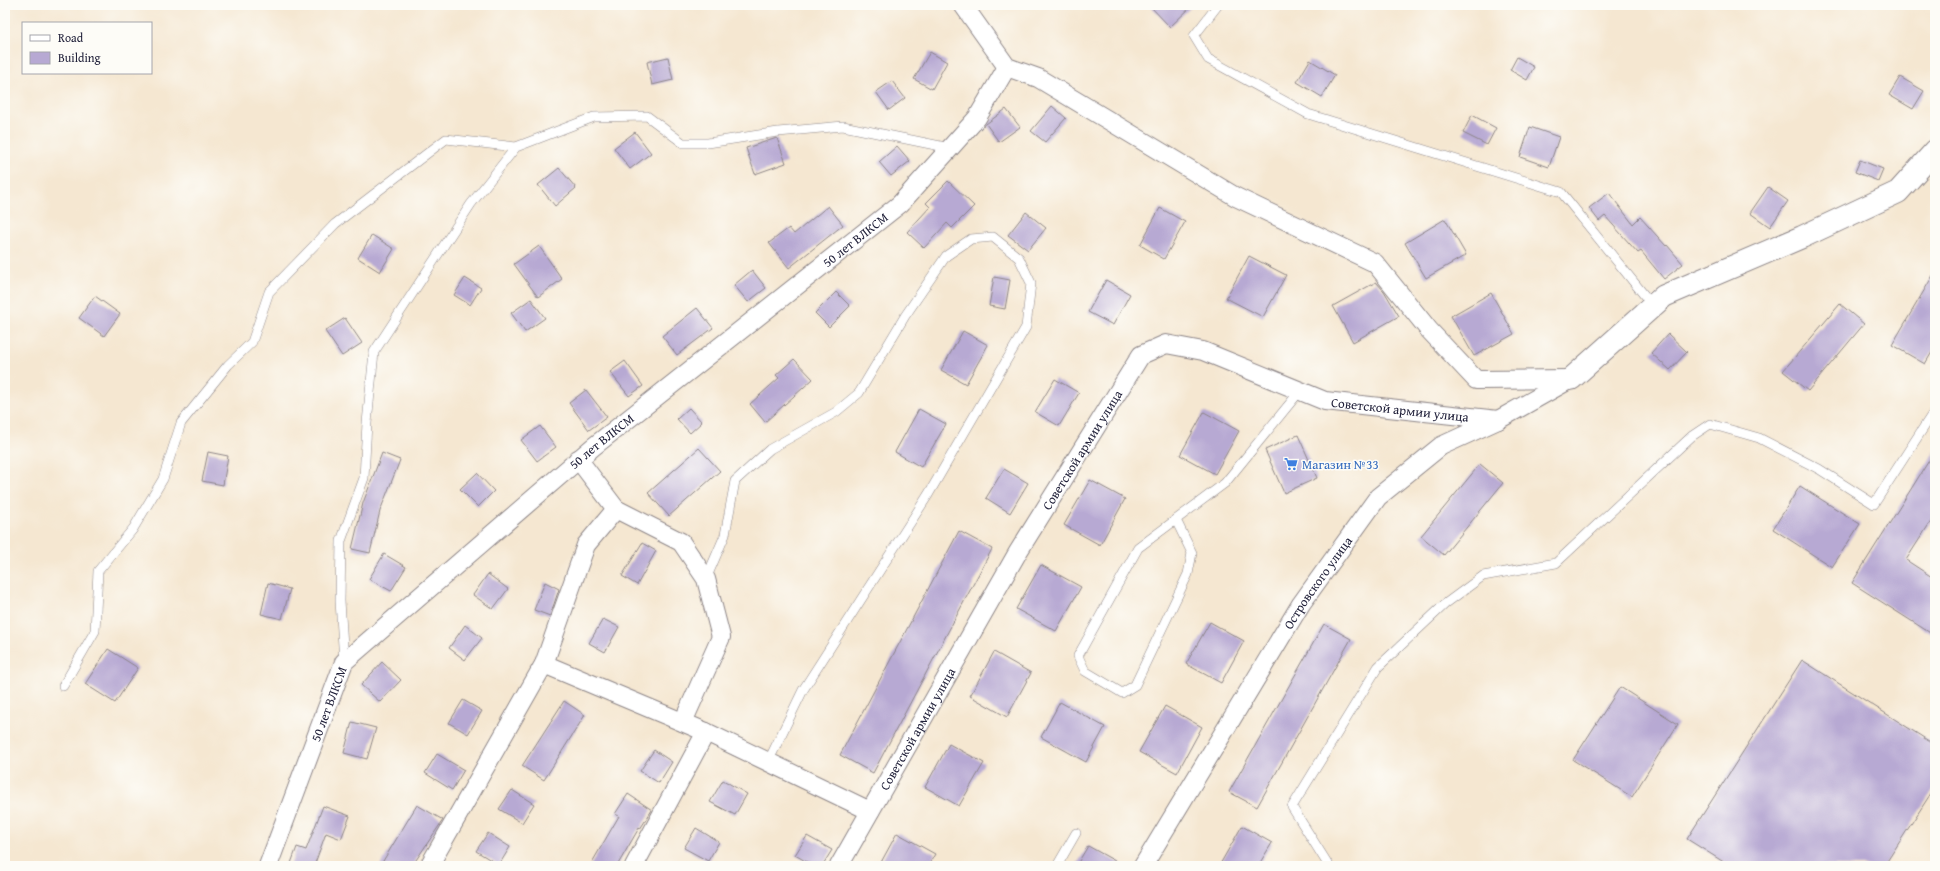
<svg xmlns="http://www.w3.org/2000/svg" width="1940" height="871" font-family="'Gentium Book Plus',serif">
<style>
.building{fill:#b7a9d3}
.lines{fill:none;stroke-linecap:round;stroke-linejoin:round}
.lane-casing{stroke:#8c8486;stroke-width:10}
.street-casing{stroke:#8c8486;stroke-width:20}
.secondary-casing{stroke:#8c8486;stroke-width:24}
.lane{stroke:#fff;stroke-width:9}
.street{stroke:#fff;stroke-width:18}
.secondary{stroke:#fff;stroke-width:22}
.labels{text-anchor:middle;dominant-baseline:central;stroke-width:3;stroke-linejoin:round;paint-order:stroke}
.street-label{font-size:13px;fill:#22223b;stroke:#fdfcf7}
.shop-label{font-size:13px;fill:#366cbe;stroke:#fdfcf7;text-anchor:start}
</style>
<rect width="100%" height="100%" fill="#fdfcf7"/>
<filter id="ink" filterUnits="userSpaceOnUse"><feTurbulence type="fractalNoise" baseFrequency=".025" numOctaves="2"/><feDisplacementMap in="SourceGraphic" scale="8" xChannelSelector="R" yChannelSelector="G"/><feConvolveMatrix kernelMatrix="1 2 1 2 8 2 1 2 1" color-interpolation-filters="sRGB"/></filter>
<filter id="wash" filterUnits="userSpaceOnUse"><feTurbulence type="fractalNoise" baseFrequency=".012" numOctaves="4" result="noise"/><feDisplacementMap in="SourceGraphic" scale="16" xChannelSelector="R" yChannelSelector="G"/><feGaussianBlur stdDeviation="0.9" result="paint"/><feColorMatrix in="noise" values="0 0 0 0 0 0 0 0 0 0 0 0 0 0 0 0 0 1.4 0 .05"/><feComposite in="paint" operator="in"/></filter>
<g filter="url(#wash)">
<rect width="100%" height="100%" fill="#f5e7d1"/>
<g id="blocks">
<path class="building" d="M 1149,5 L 1193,5 L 1170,27 Z
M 930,52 L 947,62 L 932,89 L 914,79 Z
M 668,57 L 673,80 L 652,85 L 647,62 Z
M 1517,57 L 1534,67 L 1527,80 L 1510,70 Z
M 1310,60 L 1335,75 L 1322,97 L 1297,82 Z
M 1900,77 L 1924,91 L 1913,109 L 1889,95 Z
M 892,81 L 905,98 L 889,110 L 876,92 Z
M 1052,106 L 1066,118 L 1045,142 L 1031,131 Z
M 1006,109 L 1020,127 L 999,142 L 986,124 Z
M 1472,115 L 1496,128 L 1487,145 L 1463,133 Z
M 1530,127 L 1559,137 L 1549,167 L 1520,157 Z
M 635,132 L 651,153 L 630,169 L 614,148 Z
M 777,138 L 786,163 L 755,174 L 746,148 Z
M 897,146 L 910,161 L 891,176 L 879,162 Z
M 1860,160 L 1883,169 L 1878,181 L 1855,172 Z
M 559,168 L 576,188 L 555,206 L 538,185 Z
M 948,181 L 974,206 L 952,228 L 947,223 L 924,248 L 907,232 L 930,207 L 926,203 Z
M 1768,187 L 1788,201 L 1770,227 L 1750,213 Z
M 1609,193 L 1633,224 L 1640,217 L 1666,246 L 1667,245 L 1683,264 L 1664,279 L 1641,251 L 1638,253 L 1605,216 L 1599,221 L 1589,208 Z
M 828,206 L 843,225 L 789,268 L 769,243 L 789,228 L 794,234 Z
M 1160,208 L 1185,222 L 1164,259 L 1140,245 Z
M 1026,212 L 1046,228 L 1028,250 L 1008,235 Z
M 1445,219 L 1466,255 L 1426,278 L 1405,243 Z
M 372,235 L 394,249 L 380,272 L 358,258 Z
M 539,246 L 562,279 L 538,297 L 514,264 Z
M 1249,256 L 1286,275 L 1263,317 L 1226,298 Z
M 752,270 L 766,288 L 748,302 L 734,285 Z
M 1935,272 L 1935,347 L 1925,364 L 1892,345 Z
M 994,277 L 1010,280 L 1005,309 L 989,306 Z
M 465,278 L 481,288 L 470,305 L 454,295 Z
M 1106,280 L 1130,294 L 1113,325 L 1088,312 Z
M 1376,282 L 1384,291 L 1399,316 L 1353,342 L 1333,306 Z
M 836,292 L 850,306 L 829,327 L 815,313 Z
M 1491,293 L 1514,334 L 1474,356 L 1451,316 Z
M 95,296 L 120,314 L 104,336 L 79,318 Z
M 531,299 L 545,318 L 525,332 L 511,313 Z
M 1840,304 L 1864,324 L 1808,391 L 1783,371 Z
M 697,308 L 713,328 L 677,355 L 662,336 Z
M 345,318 L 362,343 L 342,356 L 325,331 Z
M 963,331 L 988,345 L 966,384 L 941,370 Z
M 1668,334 L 1687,352 L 1670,370 L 1651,353 Z
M 794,359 L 813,379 L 765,422 L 750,404 L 779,378 L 776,375 Z
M 625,361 L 643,386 L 629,396 L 610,372 Z
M 1055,379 L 1079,393 L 1059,426 L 1035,412 Z
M 586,390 L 607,417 L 589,430 L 569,403 Z
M 689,408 L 702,422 L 690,433 L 677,419 Z
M 919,409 L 946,424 L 921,467 L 895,452 Z
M 1204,412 L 1239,431 L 1215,474 L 1180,455 Z
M 540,426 L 556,447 L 537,461 L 521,440 Z
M 1298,435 L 1317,478 L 1284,493 L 1265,450 Z
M 699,448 L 720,471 L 669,516 L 648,493 Z
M 1935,451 L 1935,515 L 1906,560 L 1935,579 L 1935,636 L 1852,583 Z
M 208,452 L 228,456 L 223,485 L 202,481 Z
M 382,453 L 400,460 L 380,511 L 370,553 L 352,549 L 363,503 Z
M 1480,464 L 1503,483 L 1444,555 L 1421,536 Z
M 1004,469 L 1028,483 L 1010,513 L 986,498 Z
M 477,473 L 494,491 L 478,507 L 460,489 Z
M 1090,480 L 1125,499 L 1100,545 L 1064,525 Z
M 1800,486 L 1860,524 L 1832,567 L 1773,529 Z
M 959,531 L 992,549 L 873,773 L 840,755 Z
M 642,543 L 656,551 L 637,585 L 622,576 Z
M 384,554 L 406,567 L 391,591 L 369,579 Z
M 1041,565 L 1081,587 L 1056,631 L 1016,609 Z
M 488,574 L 508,589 L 493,609 L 473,595 Z
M 545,582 L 559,589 L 550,616 L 534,610 Z
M 268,583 L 290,589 L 282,619 L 261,614 Z
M 603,619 L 619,627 L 605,652 L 589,643 Z
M 1210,622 L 1244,641 L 1221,683 L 1186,664 Z
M 1324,624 L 1351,639 L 1257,807 L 1229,792 Z
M 465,625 L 482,638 L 465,660 L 449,648 Z
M 108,649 L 138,668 L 115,703 L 85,684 Z
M 994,652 L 1031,673 L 1007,717 L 970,696 Z
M 1802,660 L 1935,745 L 1935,787 L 1884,866 L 1730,866 L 1687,839 Z
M 382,662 L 401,680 L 380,702 L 361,685 Z
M 1620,687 L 1678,724 L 1632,797 L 1573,760 Z
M 463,700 L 482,711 L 468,734 L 449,723 Z
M 564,701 L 585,715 L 544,780 L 522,766 Z
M 1060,702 L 1105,727 L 1086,762 L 1041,737 Z
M 1165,706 L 1202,727 L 1177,773 L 1139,752 Z
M 352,722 L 376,728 L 367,759 L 344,753 Z
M 949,744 L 984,763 L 959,806 L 925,787 Z
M 654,750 L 672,762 L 659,783 L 640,771 Z
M 437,754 L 464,770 L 452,790 L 425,773 Z
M 723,780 L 747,794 L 735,815 L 710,802 Z
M 512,790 L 534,804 L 522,823 L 499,809 Z
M 628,794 L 652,810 L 640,829 L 639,828 L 617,866 L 590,866 L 619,816 L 615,814 Z
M 417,805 L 443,820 L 412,866 L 380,866 Z
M 323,806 L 350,816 L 341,839 L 326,833 L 314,866 L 290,866 L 297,847 L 306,850 Z
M 1242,826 L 1272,843 L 1258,866 L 1219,866 Z
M 696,828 L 719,842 L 708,861 L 684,848 Z
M 488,833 L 510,847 L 499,865 L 476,851 Z
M 897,833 L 935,854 L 928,866 L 879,866 Z
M 807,836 L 832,850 L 822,866 L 814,866 L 795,855 Z
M 1088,846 L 1124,866 L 1076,866 Z"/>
</g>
</g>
<g filter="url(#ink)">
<use href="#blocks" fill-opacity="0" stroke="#8c8486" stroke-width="1"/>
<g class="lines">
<g class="lane-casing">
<path id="lane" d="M 1218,5 L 1194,36 L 1208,59 L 1308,114 L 1561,192 L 1653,306
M 1176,520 L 1192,553 L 1188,574 L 1135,685 L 1122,693 L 1085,671 L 1078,656 L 1138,548 L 1225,483 L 1300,391
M 706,579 L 725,535 L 735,481 L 770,449 L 836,412 L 859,393 L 905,316 L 946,256 L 971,239 L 993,237 L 1019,258 L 1031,283 L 1026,327 L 928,495 L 803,690 L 768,762
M 344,661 L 340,601 L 341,541 L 364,478 L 367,423 L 374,352 L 471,204 L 516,147 L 594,117 L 647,116 L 683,143 L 708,143 L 778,132 L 843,126 L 950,148
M 63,686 L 95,631 L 98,571 L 133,529 L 163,479 L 181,423 L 228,365 L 252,342 L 269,292 L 335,224 L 446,139 L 516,147
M 1057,866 L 1076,833
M 1329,866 L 1292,807 L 1378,667 L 1445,604 L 1483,576 L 1556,563 L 1692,436 L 1710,424 L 1759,438 L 1819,469 L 1874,504 L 1935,410"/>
</g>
<g class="street-casing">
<g id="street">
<path d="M 963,5 L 1007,67 L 1038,78 L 1236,197 L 1375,263 L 1429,330 L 1476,380 L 1571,379"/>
<path d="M 578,459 L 616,509 L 681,542 L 706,579 L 721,637 L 683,722"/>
<path d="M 544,664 L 706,732 L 870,811"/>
<path id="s1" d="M 268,866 L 344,662 L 593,447 L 900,204 L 977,118 L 1007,67"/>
<path d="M 429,866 L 544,664 L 586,545 L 616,509"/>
<path d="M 634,866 L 706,732"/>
<path id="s2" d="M 839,866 L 1018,552 L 1141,355 L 1166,344 L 1203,351 L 1325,401 L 1498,420"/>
<path id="s3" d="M 1143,866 L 1301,604 L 1378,497 L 1441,446 L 1498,420 L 1569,380"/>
</g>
</g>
<g class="secondary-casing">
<path id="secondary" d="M 1571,379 L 1664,296 L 1802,237 L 1898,192 L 1935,151"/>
</g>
<use href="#lane" class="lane"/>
<use href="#street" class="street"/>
<use href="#secondary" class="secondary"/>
</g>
</g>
<defs>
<g id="supermarket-bare" transform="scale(1.08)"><path d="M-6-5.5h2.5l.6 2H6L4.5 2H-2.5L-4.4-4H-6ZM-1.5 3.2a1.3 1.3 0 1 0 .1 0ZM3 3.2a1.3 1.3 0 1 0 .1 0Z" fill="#3f7fe0" stroke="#fdfcf7" stroke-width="2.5" paint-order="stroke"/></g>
</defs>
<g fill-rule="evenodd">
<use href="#supermarket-bare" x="1291" y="464"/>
</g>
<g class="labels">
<g class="street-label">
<text stroke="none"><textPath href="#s1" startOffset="881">50 лет ВЛКСМ</textPath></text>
<text stroke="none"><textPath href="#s2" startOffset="866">Советской армии улица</textPath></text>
<text stroke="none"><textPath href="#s1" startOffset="557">50 лет ВЛКСМ</textPath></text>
<text stroke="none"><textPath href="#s2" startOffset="482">Советской армии улица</textPath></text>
<text stroke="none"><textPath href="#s3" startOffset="333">Островского улица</textPath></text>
<text stroke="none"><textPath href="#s1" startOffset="173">50 лет ВЛКСМ</textPath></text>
<text stroke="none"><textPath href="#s2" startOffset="158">Советской армии улица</textPath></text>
</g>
<g class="shop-label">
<text x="1302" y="464">Магазин №33</text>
</g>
</g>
<rect width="1940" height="871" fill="none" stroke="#fdfcf7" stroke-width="20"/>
<rect x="22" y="22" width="130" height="52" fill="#fdfcf7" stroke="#a5a5ac"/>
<rect x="30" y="35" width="20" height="6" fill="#ffffff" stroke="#a5a5ac"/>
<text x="58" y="42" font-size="12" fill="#22223b">Road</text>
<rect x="30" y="52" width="20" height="12" fill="#b7a9d3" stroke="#a5a5ac"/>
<text x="58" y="62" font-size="12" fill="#22223b">Building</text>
</svg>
